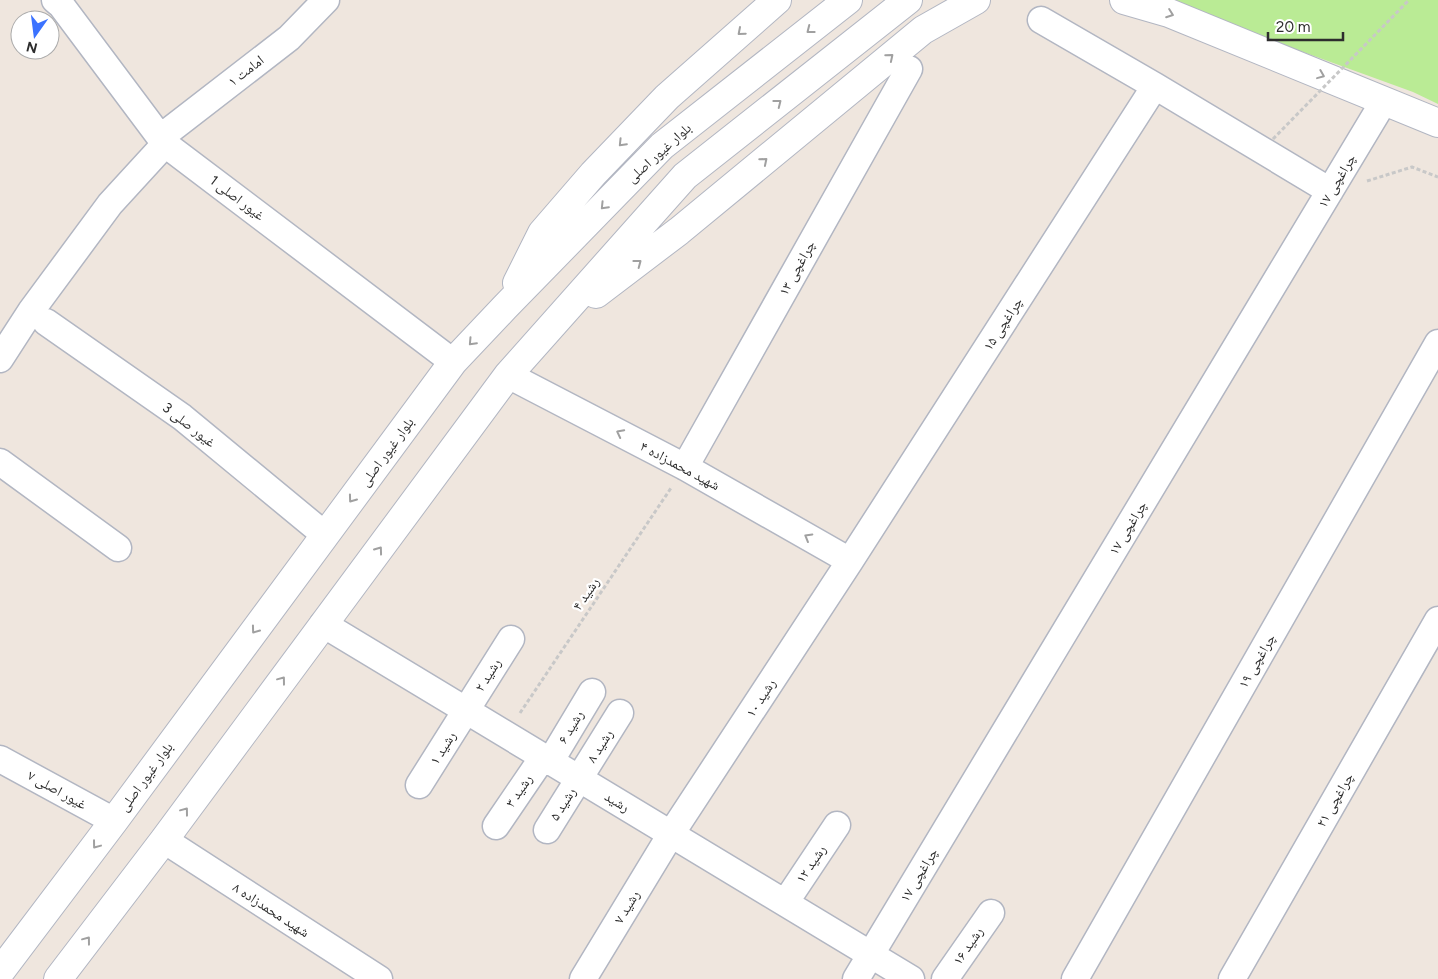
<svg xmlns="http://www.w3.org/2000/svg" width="1438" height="979" font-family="Figtree,'Noto Naskh Arabic',sans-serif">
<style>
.green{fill:#baeb95}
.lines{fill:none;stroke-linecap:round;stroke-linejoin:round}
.street-casing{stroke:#b2b6c2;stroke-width:29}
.secondary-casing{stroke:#b2b6c2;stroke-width:30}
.path{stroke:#c8c8c8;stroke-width:3;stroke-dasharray:4 2.5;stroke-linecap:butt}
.street{stroke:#fff;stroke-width:26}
.secondary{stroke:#fff;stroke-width:28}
.path-bridge{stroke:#c8c8c8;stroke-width:3;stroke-dasharray:4 2.5;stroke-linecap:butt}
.oneway{stroke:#a0a0a0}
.labels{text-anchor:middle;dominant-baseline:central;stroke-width:4.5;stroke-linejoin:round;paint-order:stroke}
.street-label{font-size:14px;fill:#2d2d2d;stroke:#fff}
</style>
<rect width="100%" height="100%" fill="#efe6de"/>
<path class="green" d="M 1160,0 L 1438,0 L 1438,104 L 1413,92 Z"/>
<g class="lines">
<g class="street-casing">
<path id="street" d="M 55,0 L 61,5 L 165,144 L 453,362
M 1041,20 L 1155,86 L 1330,191
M 161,137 L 289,38 L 326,0
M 46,322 L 182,417 L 325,535
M 0,359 L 31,311 L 110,204 L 165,144
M 508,375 L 685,467 L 850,561
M 0,462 L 118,548
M 685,467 L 909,69
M 323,624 L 911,979
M 0,759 L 114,821
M 550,762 L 592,692
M 419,785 L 511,639
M 496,826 L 543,757
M 547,830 L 620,713
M 164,840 L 379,979
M 785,903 L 837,825
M 583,979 L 671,834 L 850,561 L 1155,86
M 856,979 L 1384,101
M 945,979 L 991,913
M 1075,979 L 1438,343
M 1232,979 L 1438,620"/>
</g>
<g class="secondary-casing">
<path id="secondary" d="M 1124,0 L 1169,13 L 1438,123
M 517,283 L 542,233 L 593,174 L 667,97 L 777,0
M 596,294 L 679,231 L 923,30 L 976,0
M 0,972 L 114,821 L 453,362 L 505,307 L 662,146 L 848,0
M 58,979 L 164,840 L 508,375 L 685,176 L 908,0"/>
</g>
<path class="path" d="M 1367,181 L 1412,167 L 1438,177
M 520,713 L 671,488"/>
<use href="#street" class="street"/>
<use href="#secondary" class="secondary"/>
<path class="path-bridge" d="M 1273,139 L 1409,0"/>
</g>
<defs><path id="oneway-chevron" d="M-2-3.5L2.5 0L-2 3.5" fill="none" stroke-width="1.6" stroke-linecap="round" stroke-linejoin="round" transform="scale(1.25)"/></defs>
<g class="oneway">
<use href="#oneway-chevron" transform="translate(1170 14) rotate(20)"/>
<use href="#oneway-chevron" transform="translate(810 30) rotate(142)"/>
<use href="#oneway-chevron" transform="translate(741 32) rotate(139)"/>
<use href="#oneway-chevron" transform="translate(890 57) rotate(-40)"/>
<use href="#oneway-chevron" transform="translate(1321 75) rotate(22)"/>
<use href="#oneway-chevron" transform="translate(778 103) rotate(-38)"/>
<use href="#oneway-chevron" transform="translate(622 143) rotate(134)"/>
<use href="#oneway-chevron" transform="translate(764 161) rotate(-40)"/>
<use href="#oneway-chevron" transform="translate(604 206) rotate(134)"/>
<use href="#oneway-chevron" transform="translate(638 263) rotate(-37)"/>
<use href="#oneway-chevron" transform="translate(472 342) rotate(133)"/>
<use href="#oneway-chevron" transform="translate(620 433) rotate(-153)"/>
<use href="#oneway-chevron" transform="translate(352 499) rotate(126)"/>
<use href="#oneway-chevron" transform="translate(808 537) rotate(-150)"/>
<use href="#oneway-chevron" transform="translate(379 550) rotate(-54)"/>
<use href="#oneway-chevron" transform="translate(255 630) rotate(126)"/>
<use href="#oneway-chevron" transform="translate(282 680) rotate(-53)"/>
<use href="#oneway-chevron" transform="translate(185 811) rotate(-53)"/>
<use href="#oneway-chevron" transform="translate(96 845) rotate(127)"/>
<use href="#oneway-chevron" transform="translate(87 940) rotate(-53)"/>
</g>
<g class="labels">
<g class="street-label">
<text transform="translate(246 71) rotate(-38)">امامت ۱</text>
<text transform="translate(659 153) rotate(-42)">بلوار غیور اصلی</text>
<text transform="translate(1337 181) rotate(-59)">چراغچی ۱۷</text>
<text transform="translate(237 198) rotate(37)">غیور اصلی 1</text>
<text transform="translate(797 268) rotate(-61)">چراغچی ۱۳</text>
<text transform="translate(1003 324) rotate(-57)">چراغچی ۱۵</text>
<text transform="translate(189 425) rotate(38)">غیور صلی 3</text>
<text transform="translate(387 452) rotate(-54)">بلوار غیور اصلی</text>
<text transform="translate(680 466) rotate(28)">شهید محمدزاده ۴</text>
<text transform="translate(1128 528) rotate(-59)">چراغچی ۱۷</text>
<text transform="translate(586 594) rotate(-56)">رشید ۴</text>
<text transform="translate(1257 661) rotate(-60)">چراغچی ۱۹</text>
<text transform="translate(488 675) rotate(-58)">رشید ۲</text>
<text transform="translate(761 698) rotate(-57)">رشید ۱۰</text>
<text transform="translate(571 727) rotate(-59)">رشید ۶</text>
<text transform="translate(600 746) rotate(-58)">رشید ۸</text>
<text transform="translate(443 748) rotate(-58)">رشید ۱</text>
<text transform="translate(146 777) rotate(-54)">بلوار غیور اصلی</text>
<text transform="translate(57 790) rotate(29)">غیور اصلی ۷</text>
<text transform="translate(519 791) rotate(-56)">رشید ۳</text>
<text transform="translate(1335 800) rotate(-60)">چراغچی ۲۱</text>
<text transform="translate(617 802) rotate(31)">رشید</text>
<text transform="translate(563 804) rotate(-58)">رشید ۵</text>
<text transform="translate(811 864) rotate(-56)">رشید ۱۲</text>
<text transform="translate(919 875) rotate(-59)">چراغچی ۱۷</text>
<text transform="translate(627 907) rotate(-59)">رشید ۷</text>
<text transform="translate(271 910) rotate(33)">شهید محمدزاده ۸</text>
<text transform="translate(968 946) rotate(-56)">رشید ۱۶</text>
</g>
</g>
<g transform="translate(35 35) rotate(194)"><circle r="24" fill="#ffffff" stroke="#ababab"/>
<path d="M0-4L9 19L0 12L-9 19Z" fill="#3b72ff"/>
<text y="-8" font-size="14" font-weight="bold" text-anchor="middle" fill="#2d2d2d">N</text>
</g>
<path d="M1268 32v8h75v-8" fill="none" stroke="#2d2d2d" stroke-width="2.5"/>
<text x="1276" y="32" font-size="15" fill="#2d2d2d" stroke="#ffffff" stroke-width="4" paint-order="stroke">20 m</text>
</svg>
